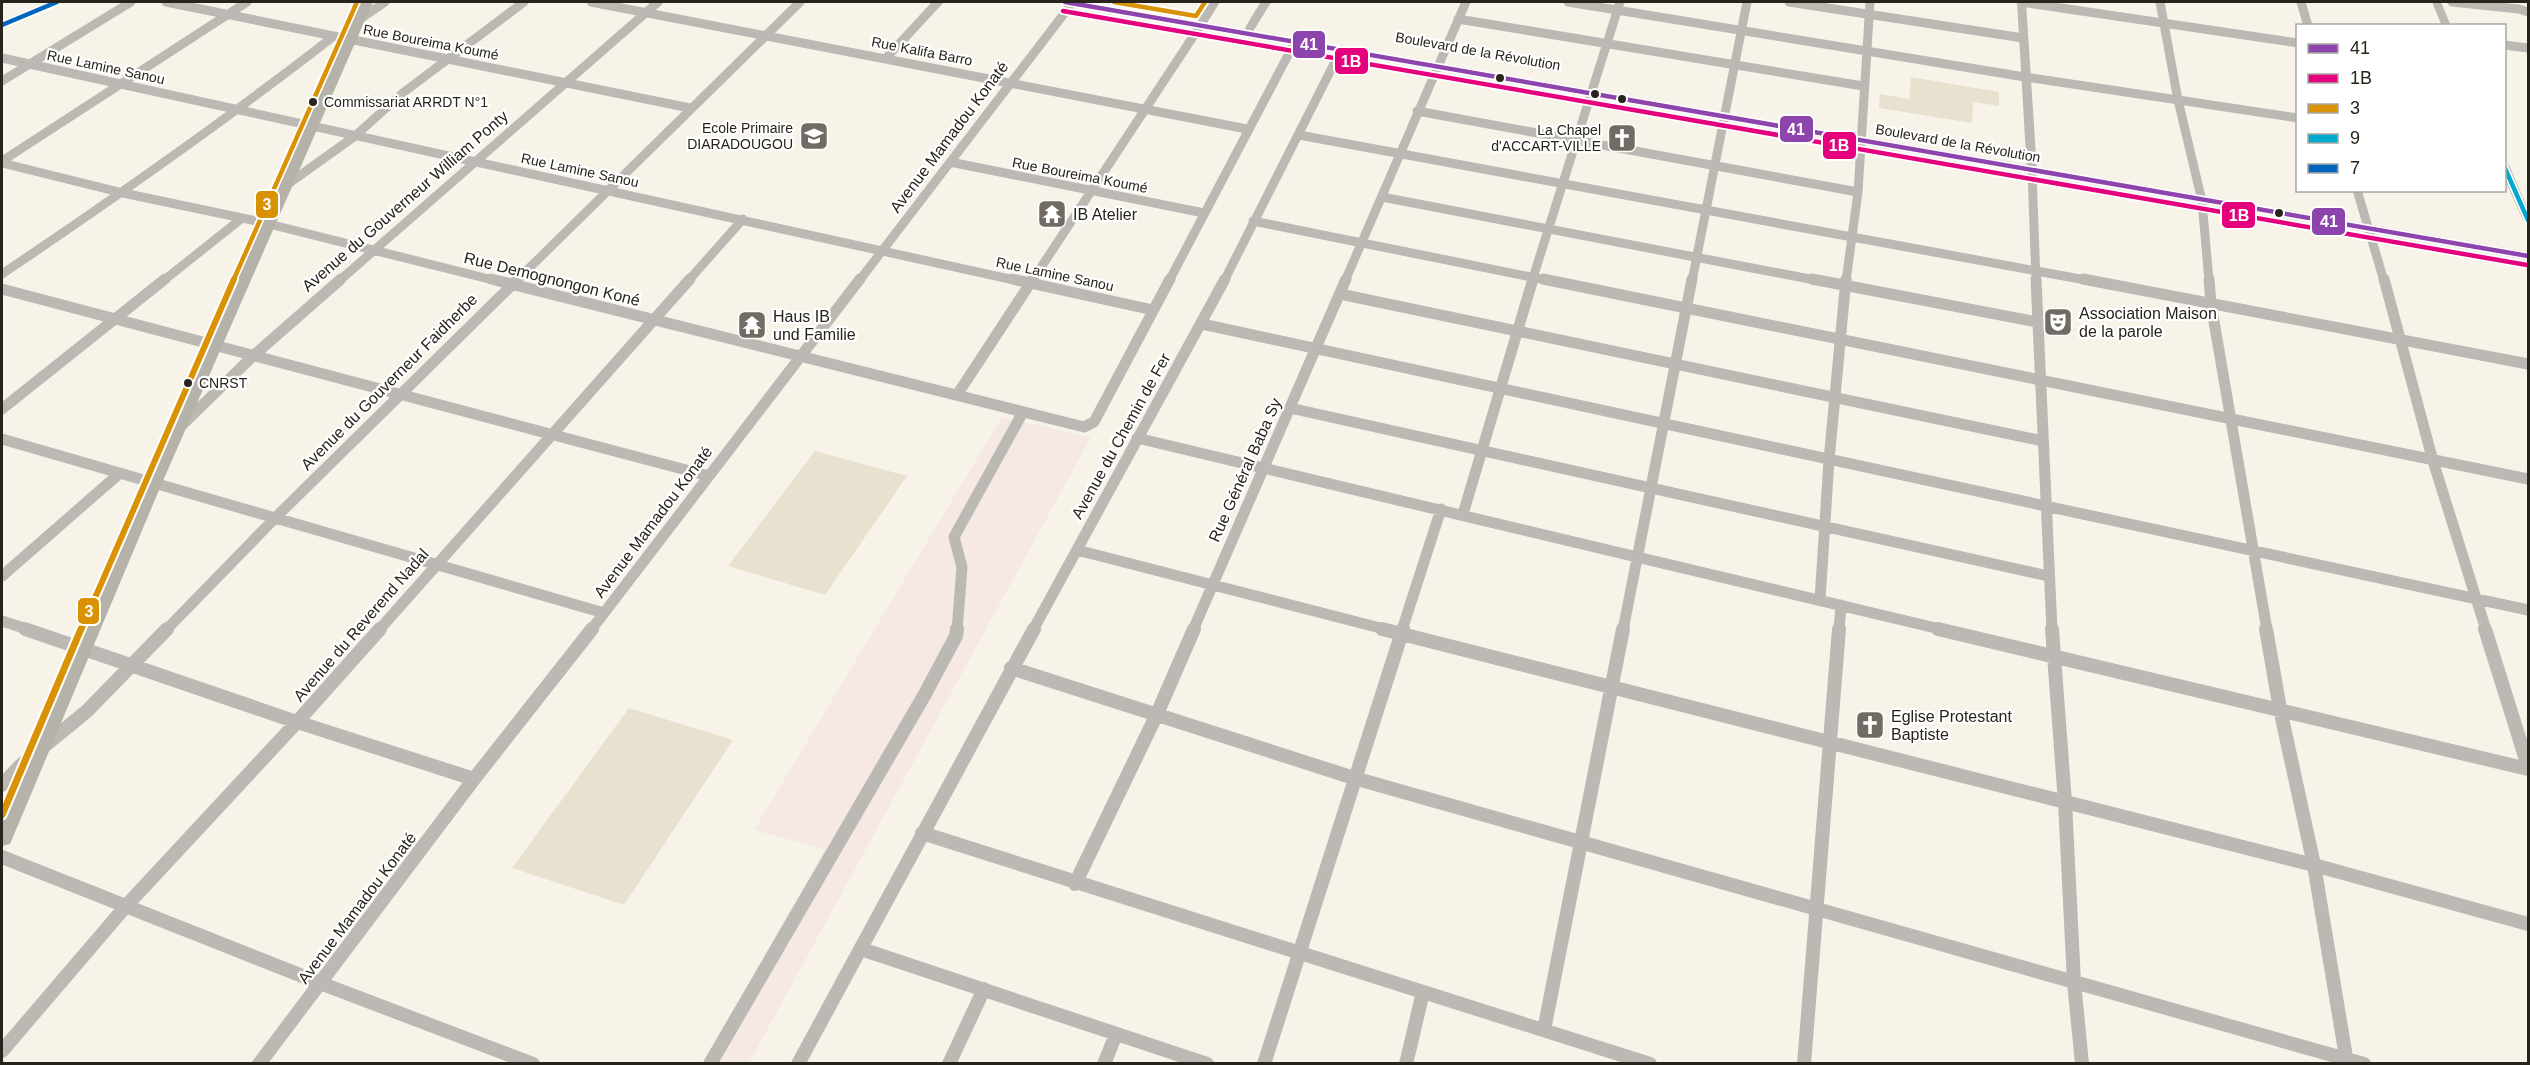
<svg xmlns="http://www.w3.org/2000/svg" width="2530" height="1065" font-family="Helvetica,sans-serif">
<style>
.industrial{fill:#f6e8e2}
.green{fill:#e8e1d0}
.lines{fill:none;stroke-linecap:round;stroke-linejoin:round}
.minor-far2{stroke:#bcb9b4;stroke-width:9}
.minor-far1{stroke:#bcb9b4;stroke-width:11}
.minor{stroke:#bcb9b4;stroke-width:14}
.tertiary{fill:#bcb9b4;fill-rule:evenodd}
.secondary{fill:#bcb8b1;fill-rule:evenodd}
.primary{fill:#b5b2aa;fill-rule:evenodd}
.bus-1-casing{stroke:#fff;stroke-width:8}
.bus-2-casing{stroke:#fff;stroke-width:8}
.bus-3-far2-casing{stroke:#fff;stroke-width:8}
.bus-3-far1-casing{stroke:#fff;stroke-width:10}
.bus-3-casing{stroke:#fff;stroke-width:11}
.bus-4-casing{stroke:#fff;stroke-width:8}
.bus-5-casing{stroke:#fff;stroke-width:8}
.bus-1{stroke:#8e44ad;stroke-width:4.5}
.bus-2{stroke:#e5007d;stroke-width:4.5}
.bus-3-far2{stroke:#d89204;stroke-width:4.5}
.bus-3-far1{stroke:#d89204;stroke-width:6}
.bus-3{stroke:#d89204;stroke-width:7}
.bus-4{stroke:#00a9ce;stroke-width:4.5}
.bus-5{stroke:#0065bd;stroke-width:4.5}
.bus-dot{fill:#28241b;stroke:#fff;stroke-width:2}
.labels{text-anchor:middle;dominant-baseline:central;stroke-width:4.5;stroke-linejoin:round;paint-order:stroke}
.far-street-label{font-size:14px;fill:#28241b;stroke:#fff}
.bus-label{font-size:14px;fill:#28241b;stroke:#fff;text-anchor:start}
.far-poi-label{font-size:14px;fill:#28241b;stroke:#fff;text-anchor:end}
.street-label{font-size:16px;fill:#28241b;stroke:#fff}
.poi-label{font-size:16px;fill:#28241b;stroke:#fff;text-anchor:start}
.line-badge{stroke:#fff;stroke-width:2}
.badge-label{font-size:16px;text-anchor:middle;font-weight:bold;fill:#fff}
</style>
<rect width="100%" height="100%" fill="#f8f3e8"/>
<path class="industrial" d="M 1002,417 L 1091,437 L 749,1063 L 703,1064 L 825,849 L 754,830 Z"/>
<path class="green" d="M 1911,77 L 1999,92 L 1999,106 L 1973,102 L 1972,123 L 1879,108 L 1880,94 L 1909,99 Z
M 815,451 L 907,476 L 825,595 L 728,566 Z
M 629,708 L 733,740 L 624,905 L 512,868 Z"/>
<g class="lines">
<path class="minor-far2" d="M 166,2 L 690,108
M 591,2 L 1247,129
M 1568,2 L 2025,77 L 2298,118
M 1789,2 L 2023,38
M 2021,2 L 2298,43
M 2160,2 L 2178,100 L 2202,201 L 2209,281
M 2301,2 L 2308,26
M 2452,2 L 2519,9 L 2528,12
M 1458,19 L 1863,86
M 350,26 L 385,2
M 1250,28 L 1266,2
M 2504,45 L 2528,48
M 887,57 L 938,2
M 2,58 L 1019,281
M 2,81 L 131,2
M 1417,111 L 1858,192
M 1299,135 L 2091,281
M 2,161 L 247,2
M 950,162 L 1204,213
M 2,163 L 123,193 L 261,222 L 497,281
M 2032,172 L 2036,281
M 2357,190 L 2384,281
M 274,194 L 355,136 L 404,92 L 524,2
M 1382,197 L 1820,281
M 1253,221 L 1551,281
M 2,274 C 115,198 226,120 334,36
M 163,281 L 241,219
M 339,281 L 658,2
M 516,281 L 800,2
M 688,281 L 743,219
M 859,281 L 1073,2
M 1032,281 L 1200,26
M 1169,281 L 1295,42
M 1224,281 L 1341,50
M 1345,281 L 1466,2
M 1532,281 L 1620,2
M 1692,281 L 1747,2
M 1846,281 L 1858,192 L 1870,2"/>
<path class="minor-far1" d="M 491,279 L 1084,427 L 1094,422 L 1170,279
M 1012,279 L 1153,310
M 1543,279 L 2528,479
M 1812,279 L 2037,322
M 2036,279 L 2052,630
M 2083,279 L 2528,364
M 2209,279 L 2211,304 L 2267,630
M 2384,279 L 2433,461 L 2486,630
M 2,289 L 709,476
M 1340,294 L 2043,441
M 1202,324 L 2528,610
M 957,395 L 1033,279
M 1290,408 L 2048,576
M 2,409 L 165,279
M 182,425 L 253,356 L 341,279
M 1137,438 L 1944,630
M 2,439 L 604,613
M 1463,514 L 1533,279
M 1077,550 L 1388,630
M 2,576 L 120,473
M 1820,600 L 1829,460 L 1846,279
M 2,621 L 30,630
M 166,630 L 275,518 L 518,279
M 379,630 L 690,279
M 591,630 L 860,279
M 957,630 L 962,567 L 954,537 L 1023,412
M 1033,630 L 1225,279
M 1193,630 L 1346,279
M 1402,630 L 1441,509
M 1623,630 L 1692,279
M 1839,630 L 1841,605"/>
<path class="minor" d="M 25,629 L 297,722 L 474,779
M 1382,629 L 2314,865 L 2528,924
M 1938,629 L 2528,769
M 2052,629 L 2065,802 L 2074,982 L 2082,1064
M 2266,629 L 2280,709 L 2314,865 L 2347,1063
M 2485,629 L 2528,766
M 1011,668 L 1354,778 L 2364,1064
M 2,785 L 20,766 L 87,711 L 167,629
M 922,833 L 1650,1064
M 2,857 L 320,983 L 533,1064
M 1075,884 L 1157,714 L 1194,629
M 861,949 L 1207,1064
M 1544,1030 L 1623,629
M 2,1051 L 126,906 L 297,722 L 380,629
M 259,1064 L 474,779 L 592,629
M 710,1064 L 925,694 L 956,636 L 957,629
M 798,1064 L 1034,629
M 949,1064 L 984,989
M 1104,1064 L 1116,1034
M 1264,1064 L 1403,629
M 1406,1064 L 1423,992
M 1804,1064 L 1839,629"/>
<path class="tertiary" d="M 2017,2 L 2026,2 L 2037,172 L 2032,175 L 2027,172 Z
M 2432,2 L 2441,2 L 2451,26 L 2442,26 Z
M 2504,162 L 2509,165 L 2528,209 L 2528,223 L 2523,220 L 2504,178 Z"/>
<path class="secondary" d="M 1059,2 L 1081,2 L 1197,22 L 1210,2 L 1220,2 L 1207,23 L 2528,252 L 2528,260 L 1200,29 L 1065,5 Z"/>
<path class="primary" d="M 48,2 L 63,2 L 2,29 L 2,21 Z
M 361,2 L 373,2 L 162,483 L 13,837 L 10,844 L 2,846 L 2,814 L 144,483 Z"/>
<g class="bus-1-casing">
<path id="bus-1" d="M 1065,2 L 2528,256"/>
</g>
<g class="bus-2-casing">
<path id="bus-2" d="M 1063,11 L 2527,265"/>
</g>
<g class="bus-3-far2-casing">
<path id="bus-3-far2" d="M 1114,2 L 1196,16 L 1205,2
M 233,281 L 357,2"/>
</g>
<g class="bus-3-far1-casing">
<path id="bus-3-far1" d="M 81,630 L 234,279"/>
</g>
<g class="bus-3-casing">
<path id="bus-3" d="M 2,815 L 81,629"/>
</g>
<g class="bus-4-casing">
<path id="bus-4" d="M 2504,166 L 2528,220"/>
</g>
<g class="bus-5-casing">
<path id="bus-5" d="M 2,25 L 57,2"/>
</g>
<use href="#bus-1" class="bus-1"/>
<use href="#bus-2" class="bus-2"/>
<use href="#bus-3-far2" class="bus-3-far2"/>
<use href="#bus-3-far1" class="bus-3-far1"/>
<use href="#bus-3" class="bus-3"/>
<use href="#bus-4" class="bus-4"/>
<use href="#bus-5" class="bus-5"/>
</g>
<defs>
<g id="school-square" transform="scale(1.5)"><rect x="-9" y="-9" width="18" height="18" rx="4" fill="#716c63" stroke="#fff"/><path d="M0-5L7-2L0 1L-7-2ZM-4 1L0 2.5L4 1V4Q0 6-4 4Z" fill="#fff"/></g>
<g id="church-square" transform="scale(1.5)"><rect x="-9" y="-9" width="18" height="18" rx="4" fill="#716c63" stroke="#fff"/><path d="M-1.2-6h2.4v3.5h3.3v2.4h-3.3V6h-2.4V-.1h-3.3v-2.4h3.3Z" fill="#fff"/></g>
<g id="temple-square" transform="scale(1.5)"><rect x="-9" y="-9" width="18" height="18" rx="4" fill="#716c63" stroke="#fff"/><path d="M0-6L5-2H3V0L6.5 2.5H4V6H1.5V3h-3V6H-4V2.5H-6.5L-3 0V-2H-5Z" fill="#fff"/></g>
<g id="theatre-square" transform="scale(1.5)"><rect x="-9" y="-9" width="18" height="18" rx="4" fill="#716c63" stroke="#fff"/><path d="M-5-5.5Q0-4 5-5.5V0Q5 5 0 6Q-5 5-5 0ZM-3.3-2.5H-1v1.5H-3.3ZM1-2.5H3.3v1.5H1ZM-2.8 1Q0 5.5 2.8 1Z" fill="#fff"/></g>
</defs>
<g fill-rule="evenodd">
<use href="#school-square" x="814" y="136"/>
<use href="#church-square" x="1622" y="138"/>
<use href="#temple-square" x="1052" y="214"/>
<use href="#theatre-square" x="2058" y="322"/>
<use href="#temple-square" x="752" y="325"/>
<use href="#church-square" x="1870" y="725"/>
</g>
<g class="bus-dot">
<circle cx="1500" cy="78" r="5"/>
<circle cx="1595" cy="94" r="5"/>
<circle cx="1622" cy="99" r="5"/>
<circle cx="313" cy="102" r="5"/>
<circle cx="2279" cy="213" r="5"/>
<circle cx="188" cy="383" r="5"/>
</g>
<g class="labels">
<g class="far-street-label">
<text transform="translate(431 42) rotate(11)">Rue Boureima Koumé</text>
<text transform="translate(922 51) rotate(11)">Rue Kalifa Barro</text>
<text transform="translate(1478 51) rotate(10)">Boulevard de la Révolution</text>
<text transform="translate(106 67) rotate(12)">Rue Lamine Sanou</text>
<text transform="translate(1958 143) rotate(10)">Boulevard de la Révolution</text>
<text transform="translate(580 170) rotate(12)">Rue Lamine Sanou</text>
<text transform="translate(1080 175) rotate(11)">Rue Boureima Koumé</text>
<text transform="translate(1055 274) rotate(12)">Rue Lamine Sanou</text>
</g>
<g class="bus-label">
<text x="324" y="102">Commissariat ARRDT N°1</text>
<text x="199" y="383">CNRST</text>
</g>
<g class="far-poi-label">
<text x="793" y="128">Ecole Primaire<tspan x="793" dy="16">DIARADOUGOU</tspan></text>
<text x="1601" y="130">La Chapel<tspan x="1601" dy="16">d'ACCART-VILLE</tspan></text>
</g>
<g class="street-label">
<text transform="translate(949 137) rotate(-53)">Avenue Mamadou Konaté</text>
<text transform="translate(405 201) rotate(-41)">Avenue du Gouverneur William Ponty</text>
<text transform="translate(552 279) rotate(14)">Rue Demognongon Koné</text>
<text transform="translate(389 382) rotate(-45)">Avenue du Gouverneur Faidherbe</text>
<text transform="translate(1121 436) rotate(-61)">Avenue du Chemin de Fer</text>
<text transform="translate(1245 470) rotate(-66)">Rue Général Baba Sy</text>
<text transform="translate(653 522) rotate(-53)">Avenue Mamadou Konaté</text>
<text transform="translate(361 625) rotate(-49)">Avenue du Reverend Nadal</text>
<text transform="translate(357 908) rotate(-53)">Avenue Mamadou Konaté</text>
</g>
<g class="poi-label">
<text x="1073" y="214">IB Atelier</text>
<text x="2079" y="313">Association Maison<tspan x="2079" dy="18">de la parole</tspan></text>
<text x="773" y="316">Haus IB<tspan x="773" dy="18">und Familie</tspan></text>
<text x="1891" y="716">Eglise Protestant<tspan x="1891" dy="18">Baptiste</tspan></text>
</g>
</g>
<g class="line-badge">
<rect x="1292" y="30" width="34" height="29" rx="6" fill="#8e44ad"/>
<rect x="1334" y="47" width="35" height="28" rx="6" fill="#e5007d"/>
<rect x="1779" y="115" width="35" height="28" rx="6" fill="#8e44ad"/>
<rect x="1822" y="131" width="35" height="29" rx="6" fill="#e5007d"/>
<rect x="255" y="190" width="24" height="29" rx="6" fill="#d89204"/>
<rect x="2221" y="201" width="35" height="28" rx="6" fill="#e5007d"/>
<rect x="2311" y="207" width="35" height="29" rx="6" fill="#8e44ad"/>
<rect x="77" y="597" width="23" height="28" rx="6" fill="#d89204"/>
</g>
<g class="badge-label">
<text x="1309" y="50">41</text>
<text x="1351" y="67">1B</text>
<text x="1796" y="135">41</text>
<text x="1839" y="151">1B</text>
<text x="267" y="210">3</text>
<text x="2239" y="221">1B</text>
<text x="2329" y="227">41</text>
<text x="89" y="617">3</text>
</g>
<rect width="2530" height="1065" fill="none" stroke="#28241b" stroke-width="6"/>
<rect x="2296" y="24" width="210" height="168" fill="#ffffff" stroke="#a9a7a4" stroke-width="1.5"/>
<rect x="2308" y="44" width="30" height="9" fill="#8e44ad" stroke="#a9a7a4" stroke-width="1.5"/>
<text x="2350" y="54" font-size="18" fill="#28241b">41</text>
<rect x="2308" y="74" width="30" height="9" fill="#e5007d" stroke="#a9a7a4" stroke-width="1.5"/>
<text x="2350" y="84" font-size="18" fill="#28241b">1B</text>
<rect x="2308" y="104" width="30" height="9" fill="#d89204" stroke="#a9a7a4" stroke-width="1.5"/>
<text x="2350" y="114" font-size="18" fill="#28241b">3</text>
<rect x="2308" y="134" width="30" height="9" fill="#00a9ce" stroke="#a9a7a4" stroke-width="1.5"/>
<text x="2350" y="144" font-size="18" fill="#28241b">9</text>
<rect x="2308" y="164" width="30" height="9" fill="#0065bd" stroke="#a9a7a4" stroke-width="1.5"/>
<text x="2350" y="174" font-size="18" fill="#28241b">7</text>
</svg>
